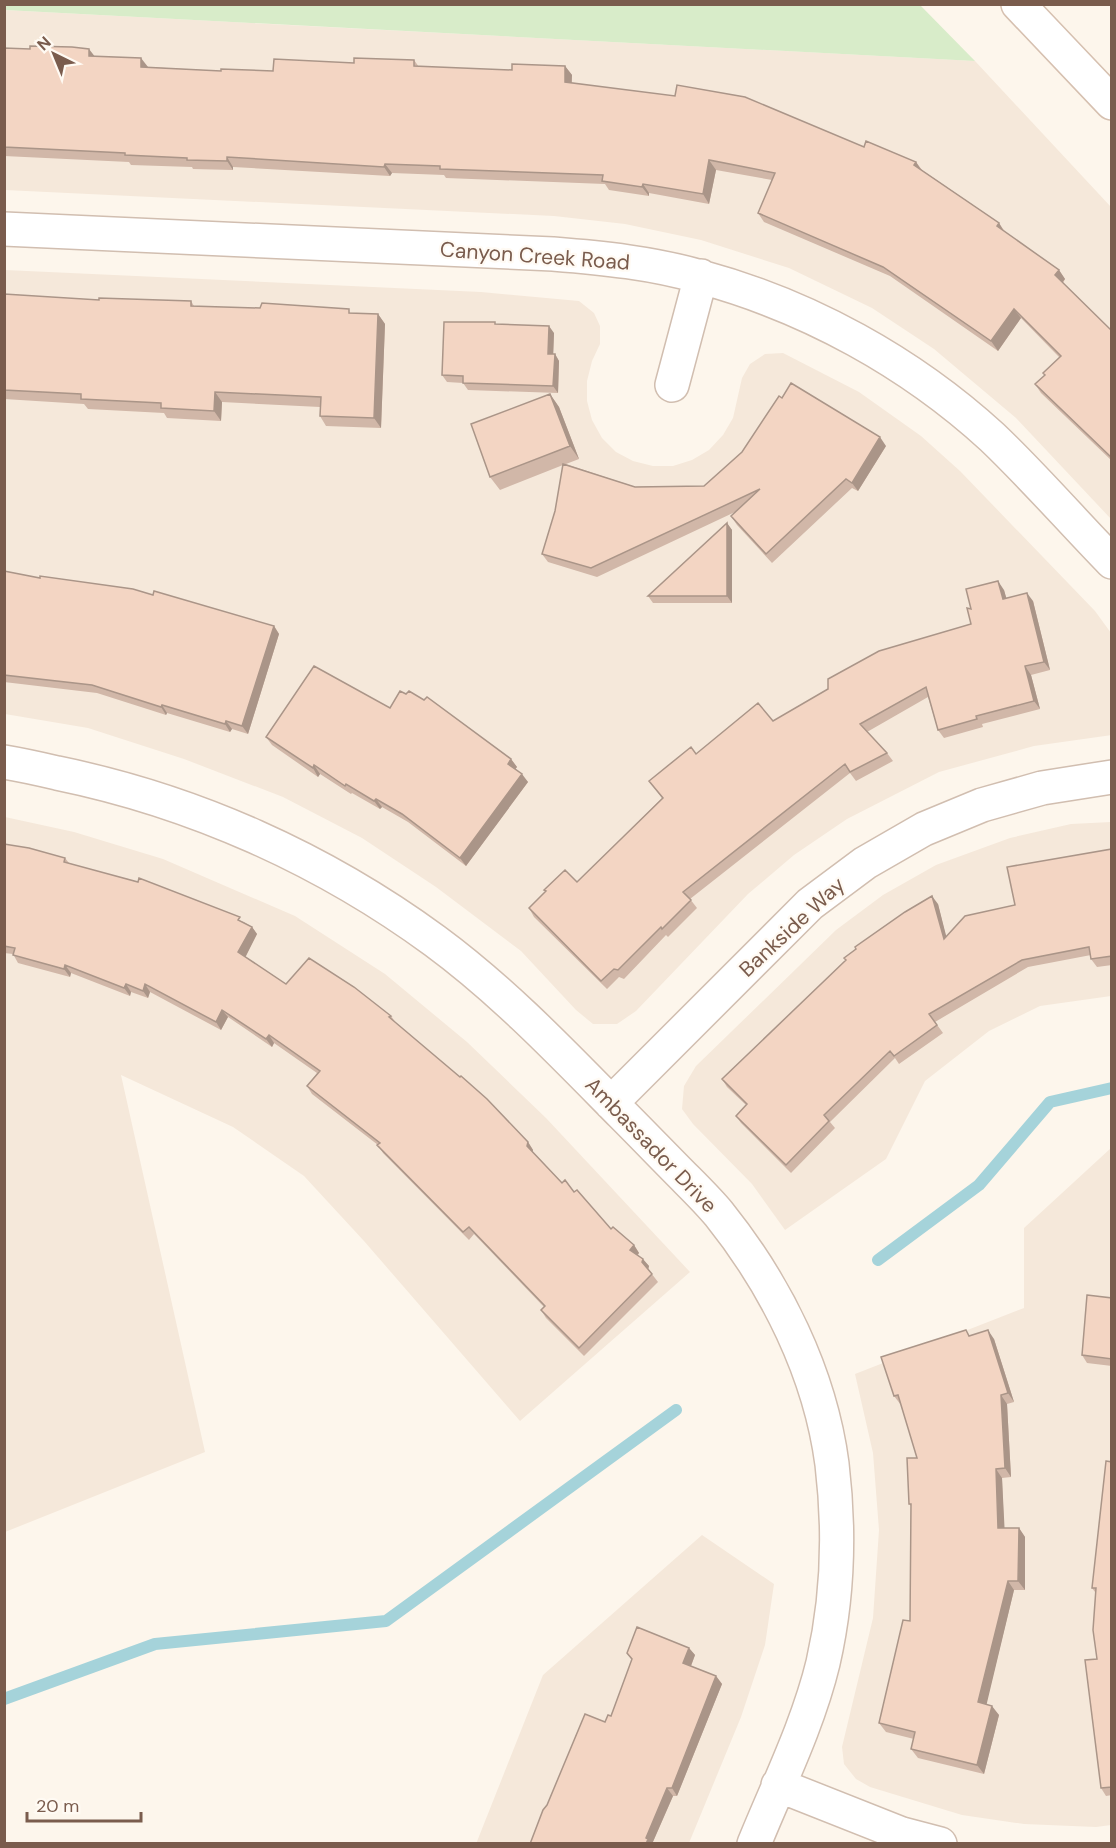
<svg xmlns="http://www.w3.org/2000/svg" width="1116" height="1848" font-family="'DM Sans',sans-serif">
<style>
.residential{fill:#f5e8da}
.green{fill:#d8ecc9}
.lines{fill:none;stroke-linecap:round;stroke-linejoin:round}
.stream{stroke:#a5d3da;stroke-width:12}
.street-casing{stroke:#d1beb0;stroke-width:36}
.secondary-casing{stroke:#d6c0b0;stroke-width:36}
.street{stroke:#fff;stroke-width:33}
.secondary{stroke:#fff;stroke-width:33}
.wall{fill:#d1b7a8}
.shaded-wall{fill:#aa9588}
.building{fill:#f3d5c3;stroke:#aa9588;stroke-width:1.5}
.labels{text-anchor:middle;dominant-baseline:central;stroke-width:4.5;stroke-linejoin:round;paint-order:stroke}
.street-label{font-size:21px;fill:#7a5c4d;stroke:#fffaf3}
</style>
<rect width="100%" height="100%" fill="#fdf6ec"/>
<path class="residential" d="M 4,10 L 975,61 L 1111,207 L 1111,519 L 1016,418 L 934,349 L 872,308 L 789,268 L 701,240 L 625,224 L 554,216 L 5,190 Z
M 5,270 L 481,292 L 579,301 L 594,313 L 600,326 L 600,344 L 592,361 L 587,381 L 587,401 L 592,420 L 602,438 L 616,452 L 633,461 L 653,466 L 673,466 L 692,460 L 709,450 L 723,435 L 733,418 L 742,378 L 750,364 L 765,354 L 783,353 L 859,392 L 921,436 L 960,471 L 1095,611 L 1111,633 L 1112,735 L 1034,746 L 939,772 L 847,819 L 794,855 L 748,894 L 636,1011 L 617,1024 L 593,1024 L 576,1010 L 521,951 L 436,887 L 362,838 L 283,797 L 184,759 L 88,728 L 5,714 Z
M 5,817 L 74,832 L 163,859 L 295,916 L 385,974 L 467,1042 L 546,1118 L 690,1272 L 520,1421 L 364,1241 L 304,1176 L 233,1127 L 121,1075 L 205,1452 L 5,1532 Z
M 1111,822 L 1111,996 L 1040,1006 L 989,1031 L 925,1081 L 886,1159 L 785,1230 L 752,1184 L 693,1124 L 682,1109 L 684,1086 L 696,1066 L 836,930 L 883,895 L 936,865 L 1010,838 L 1071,824 Z
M 1111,1148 L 1111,1825 L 1096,1827 L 1024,1824 L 962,1815 L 870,1787 L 856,1779 L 844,1764 L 842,1747 L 873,1618 L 879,1530 L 873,1453 L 855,1374 L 1024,1308 L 1024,1228 Z
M 702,1535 L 774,1584 L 765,1645 L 741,1717 L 689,1843 L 476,1844 L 543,1675 Z"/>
<path class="green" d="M 4,5 L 920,5 L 975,61 L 5,10 Z"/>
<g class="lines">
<path class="stream" d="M 878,1260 L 979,1185 L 1050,1102 L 1112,1088
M 4,1699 L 155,1644 L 386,1621 L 676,1410"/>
<g class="street-casing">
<path id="street" d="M 4,229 L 553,254 C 603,258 653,263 701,277 C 808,306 910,362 992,437 C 1033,476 1072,521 1112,562
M 672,385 L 701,276
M 4,762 C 22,765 40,769 57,773 C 194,801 323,859 435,941 C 503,991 563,1054 622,1114 C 644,1136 665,1158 687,1180 C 698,1191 709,1202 719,1214 C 776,1285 820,1373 832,1464 C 840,1531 838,1598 823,1663 C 808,1725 778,1785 754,1844
M 611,1103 L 810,904 L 865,863 L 924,829 L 982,805 L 1042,788 L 1112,777
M 778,1785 L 902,1834 L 940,1844"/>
</g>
<g class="secondary-casing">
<path id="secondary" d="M 1018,4 L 1112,103"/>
</g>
<use href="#street" class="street"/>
<use href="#secondary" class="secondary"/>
</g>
<path class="wall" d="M 4,48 L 94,56 L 148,67 L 221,71 L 273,71 L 354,63 L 414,60 L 419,67 L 512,70 L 565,66 L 572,75 L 572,83 L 864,147 L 916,162 L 922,170 L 999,223 L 1005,232 L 1059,270 L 1065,279 L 1063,283 L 1112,331 L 1112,461 L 1041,393 L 1035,384 L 1045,375 L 1060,358 L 1021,318 L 998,351 L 890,276 L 764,222 L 758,213 L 772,180 L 716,170 L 709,204 L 649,193 L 649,196 L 609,190 L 605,184 L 446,178 L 444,175 L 392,173 L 390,176 L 233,167 L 233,170 L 193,169 L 192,167 L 131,165 L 129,162 L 4,156 Z
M 4,294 L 99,300 L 191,301 L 194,306 L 378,314 L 385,324 L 381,428 L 326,426 L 320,416 L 320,407 L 222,402 L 221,421 L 167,418 L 164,413 L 88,409 L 84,404 L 4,399 Z
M 496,324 L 554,333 L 553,354 L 555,354 L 559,361 L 558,393 L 468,390 L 463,383 L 447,382 L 442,375 Z
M 550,394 L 559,407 L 579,459 L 566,464 L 635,487 L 704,486 L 886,446 L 858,491 L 852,488 L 772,563 L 737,525 L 731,516 L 735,512 L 597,577 L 548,562 L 542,554 L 555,511 L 563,465 L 500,490 L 490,477 Z
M 727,523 L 732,530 L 732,603 L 653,603 L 648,596 Z
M 4,571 L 40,578 L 153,595 L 274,626 L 279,634 L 248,734 L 232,729 L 230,732 L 167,713 L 166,715 L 97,693 L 4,682 Z
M 1004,590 L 1006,598 L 1033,601 L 1050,670 L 1031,675 L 1040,709 L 982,724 L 983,727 L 944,738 L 938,730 L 928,697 L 867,732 L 887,753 L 893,761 L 856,781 L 850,773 L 690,899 L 697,908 L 668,937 L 666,935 L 624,979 L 619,977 L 607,989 L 534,917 L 529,908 L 577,882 L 662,798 L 649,781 L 696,754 L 773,721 L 971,624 L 971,609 Z
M 406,694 L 511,759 L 517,767 L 515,769 L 528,782 L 466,866 L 408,822 L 382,807 L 380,809 L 352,793 L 351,794 L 320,774 L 318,777 L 272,745 L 266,737 L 390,708 Z
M 4,844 L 65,858 L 69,863 L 244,922 L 252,927 L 257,934 L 245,957 L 286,984 L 391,1016 L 396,1023 L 528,1142 L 533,1150 L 533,1152 L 562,1183 L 574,1192 L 611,1229 L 634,1245 L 639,1253 L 638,1255 L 649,1266 L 648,1269 L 658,1282 L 584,1356 L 546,1318 L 541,1310 L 544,1307 L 474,1234 L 469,1240 L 383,1153 L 378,1145 L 312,1094 L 307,1086 L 317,1073 L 274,1043 L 272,1047 L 228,1017 L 221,1030 L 150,992 L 148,998 L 131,992 L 130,996 L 71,973 L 70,977 L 18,963 L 13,954 L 4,953 Z
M 1112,849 L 1112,965 L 1097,967 L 1091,959 L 1091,955 L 1028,967 L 935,1022 L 943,1033 L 899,1064 L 895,1058 L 830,1122 L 835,1128 L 791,1173 L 741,1123 L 736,1116 L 746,1105 L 727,1087 L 722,1079 L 846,960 L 938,904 L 946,937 L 1015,905 Z
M 1112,1298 L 1112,1366 L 1087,1363 L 1082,1355 Z
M 970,1335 L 994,1339 L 1014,1402 L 1007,1404 L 1011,1477 L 1002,1478 L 1004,1528 L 1019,1528 L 1025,1537 L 1025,1590 L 1014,1590 L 986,1704 L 999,1715 L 984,1774 L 918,1758 L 911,1749 L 914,1739 L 886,1732 L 879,1723 L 910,1621 L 911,1506 L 909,1504 L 917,1458 L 901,1405 L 894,1396 Z
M 1112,1462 L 1112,1795 L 1106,1796 L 1101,1788 L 1095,1592 L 1092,1588 Z
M 689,1648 L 695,1655 L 691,1666 L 716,1676 L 722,1684 L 677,1796 L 673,1796 L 652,1844 L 530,1844 L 547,1805 L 605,1722 L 611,1716 L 632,1660 L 627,1653 Z"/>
<path class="shaded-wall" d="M 89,49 L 96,58 L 89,56 Z
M 141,58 L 148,67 L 141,67 Z
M 565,66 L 572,75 L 571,91 L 565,82 Z
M 227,157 L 233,167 L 233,170 L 227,161 Z
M 709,160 L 716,170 L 709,204 L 703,194 Z
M 916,162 L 922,171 L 914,165 Z
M 385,164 L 392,173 L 390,176 L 384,167 Z
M 643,184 L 649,193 L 649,196 L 642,187 Z
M 999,223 L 1005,233 L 997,226 Z
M 1059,270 L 1065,279 L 1061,284 L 1055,275 Z
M 1014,309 L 1021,318 L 998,351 L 991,341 Z
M 378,314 L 385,324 L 381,428 L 374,418 Z
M 549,326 L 554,333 L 553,361 L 548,354 Z
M 555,354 L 559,361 L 558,393 L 553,386 Z
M 215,392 L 222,402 L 221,421 L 214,411 Z
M 550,394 L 559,407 L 579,459 L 570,446 Z
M 880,437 L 886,446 L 858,491 L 852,483 Z
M 727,523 L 732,530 L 732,603 L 727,596 Z
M 998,581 L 1004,590 L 1009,607 L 1003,599 Z
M 1027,593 L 1033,601 L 1050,670 L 1044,662 Z
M 274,626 L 279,634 L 248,734 L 242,726 Z
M 1025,666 L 1031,675 L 1040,709 L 1034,701 Z
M 162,705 L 167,713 L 166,715 L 161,707 Z
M 226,721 L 232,729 L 230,732 L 225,724 Z
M 511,759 L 517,767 L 513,772 L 508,764 Z
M 314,765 L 320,774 L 318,777 L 313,768 Z
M 522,774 L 528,782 L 466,866 L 460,858 Z
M 376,799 L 382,807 L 380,809 L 374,801 Z
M 932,896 L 938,904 L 949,947 L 944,939 Z
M 252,927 L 257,934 L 244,960 L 238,952 Z
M 65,965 L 71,973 L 70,977 L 64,969 Z
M 126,984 L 131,992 L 130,996 L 124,988 Z
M 145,984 L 150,992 L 148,998 L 143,991 Z
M 222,1010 L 228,1017 L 221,1030 L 216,1022 Z
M 269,1035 L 274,1043 L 272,1047 L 266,1039 Z
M 528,1142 L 533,1150 L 532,1154 L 527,1146 Z
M 634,1245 L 639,1253 L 635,1257 L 630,1250 Z
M 643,1259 L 649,1266 L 648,1270 L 642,1262 Z
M 988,1330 L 994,1339 L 1014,1402 L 1008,1393 Z
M 1001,1395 L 1007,1404 L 1011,1477 L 1005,1468 Z
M 996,1469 L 1002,1478 L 1005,1537 L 998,1528 Z
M 1019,1528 L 1025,1537 L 1025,1590 L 1018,1581 Z
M 1008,1581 L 1014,1590 L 985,1711 L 978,1702 Z
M 689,1648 L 695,1655 L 689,1671 L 683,1663 Z
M 716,1676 L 722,1684 L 677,1796 L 672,1788 Z
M 992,1706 L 999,1715 L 984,1774 L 977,1765 Z
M 667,1788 L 673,1796 L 652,1844 L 646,1844 L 646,1838 Z"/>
<path class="building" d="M 30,46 L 72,47 L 89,49 L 89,56 L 141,58 L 141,67 L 221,71 L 221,69 L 273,71 L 274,59 L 354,63 L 354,58 L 414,60 L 414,66 L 512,70 L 512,64 L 565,66 L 565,82 L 675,96 L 677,85 L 745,97 L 864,147 L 866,141 L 916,162 L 914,165 L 999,223 L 997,226 L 1059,270 L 1055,275 L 1112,331 L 1112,458 L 1035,384 L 1045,375 L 1043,373 L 1061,356 L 1014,309 L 991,341 L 883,267 L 758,213 L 775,173 L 709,160 L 703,194 L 643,184 L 642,187 L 602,181 L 603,175 L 440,169 L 440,166 L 385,164 L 384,167 L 227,157 L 227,161 L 187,160 L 187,158 L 125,155 L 125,153 L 4,147 L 4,48 L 30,49 Z
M 4,294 L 99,300 L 99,298 L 191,301 L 191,306 L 260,308 L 262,303 L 349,309 L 349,313 L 378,314 L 374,418 L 320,416 L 321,397 L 215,392 L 214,411 L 161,408 L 161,403 L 81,399 L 81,394 L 4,390 Z
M 444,322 L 495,322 L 495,324 L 549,326 L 548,354 L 555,354 L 553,386 L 463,383 L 463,376 L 442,375 Z
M 791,383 L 880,437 L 852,483 L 846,479 L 766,554 L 731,516 L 760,489 L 591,568 L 542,554 L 555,511 L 563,464 L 635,487 L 704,486 L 742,452 L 779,396 L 782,398 Z
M 550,394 L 570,446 L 490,477 L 471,424 Z
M 727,523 L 727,596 L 648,596 Z
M 4,571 L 40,578 L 40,576 L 133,589 L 153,595 L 154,591 L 274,626 L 242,726 L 226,721 L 225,724 L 162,705 L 161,707 L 92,685 L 4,675 Z
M 998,581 L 1003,599 L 1027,593 L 1044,662 L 1025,666 L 1034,701 L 976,716 L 977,719 L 938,730 L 926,687 L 860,724 L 887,753 L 850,772 L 845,764 L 683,892 L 691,900 L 662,929 L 661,927 L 618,970 L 614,969 L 601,981 L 529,908 L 546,891 L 544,890 L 565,870 L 577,882 L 663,798 L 649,781 L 691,747 L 696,754 L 758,703 L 773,721 L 828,689 L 828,679 L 879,651 L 971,624 L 967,608 L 971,609 L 966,589 Z
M 314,666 L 390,708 L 400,691 L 406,694 L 409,691 L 424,700 L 427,697 L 511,759 L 508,764 L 522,774 L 460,858 L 402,814 L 376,799 L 374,801 L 346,784 L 345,786 L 314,765 L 313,768 L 266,737 Z
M 4,844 L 29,848 L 65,858 L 64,862 L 138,882 L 139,878 L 240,917 L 238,920 L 252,927 L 238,952 L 286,984 L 309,958 L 354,987 L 391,1016 L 389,1017 L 460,1077 L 461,1076 L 487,1099 L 528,1142 L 527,1146 L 562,1183 L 565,1180 L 574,1192 L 577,1190 L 611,1229 L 613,1227 L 634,1245 L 630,1250 L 643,1259 L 642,1262 L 652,1274 L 579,1348 L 541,1310 L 545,1306 L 469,1227 L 463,1232 L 377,1145 L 380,1143 L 307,1086 L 320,1071 L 269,1035 L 266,1039 L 222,1010 L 216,1022 L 145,984 L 143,991 L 126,984 L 124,988 L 65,965 L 64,969 L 13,955 L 15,948 L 4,946 Z
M 1112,849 L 1112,956 L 1091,959 L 1089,947 L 1022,960 L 929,1014 L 937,1025 L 894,1056 L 890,1051 L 824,1115 L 829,1121 L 786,1165 L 736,1116 L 747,1104 L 722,1079 L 846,960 L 844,958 L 856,949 L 855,947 L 905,912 L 932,896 L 944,939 L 965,916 L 1015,905 L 1007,867 Z
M 1087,1295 L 1112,1298 L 1112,1359 L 1082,1355 Z
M 966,1330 L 969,1336 L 988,1330 L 1008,1393 L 1001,1395 L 1005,1468 L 996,1469 L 998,1528 L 1019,1528 L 1018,1581 L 1008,1581 L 978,1702 L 992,1706 L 977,1765 L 911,1749 L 915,1732 L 879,1723 L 903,1620 L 910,1621 L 911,1504 L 909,1504 L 907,1458 L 917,1458 L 898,1395 L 894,1396 L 881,1357 Z
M 1106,1461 L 1112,1462 L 1112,1787 L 1101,1788 L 1085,1660 L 1097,1659 L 1093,1630 L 1096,1588 L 1092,1588 Z
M 637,1627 L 689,1648 L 683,1663 L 716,1676 L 672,1788 L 667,1788 L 646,1838 L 648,1839 L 646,1844 L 530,1844 L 543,1810 L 547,1805 L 585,1714 L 605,1722 L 608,1715 L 611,1716 L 632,1659 L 627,1653 Z"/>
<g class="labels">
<g class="street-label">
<text transform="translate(535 256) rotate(4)">Canyon Creek Road</text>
<text transform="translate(792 927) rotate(-43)">Bankside Way</text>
<text transform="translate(651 1145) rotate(46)">Ambassador Drive</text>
</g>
</g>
<rect width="1116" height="1848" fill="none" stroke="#7a5c4d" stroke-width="12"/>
<g transform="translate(54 54) rotate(317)" stroke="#fffaf3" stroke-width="4.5" paint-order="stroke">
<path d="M0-4.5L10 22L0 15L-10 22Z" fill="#7a5c4d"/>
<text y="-9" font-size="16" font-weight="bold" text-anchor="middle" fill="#7a5c4d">N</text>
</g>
<path d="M27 1812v9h114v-9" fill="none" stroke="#7a5c4d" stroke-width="3"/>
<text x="36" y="1812" font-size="18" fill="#7a5c4d" stroke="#fffaf3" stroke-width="4.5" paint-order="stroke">20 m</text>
</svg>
